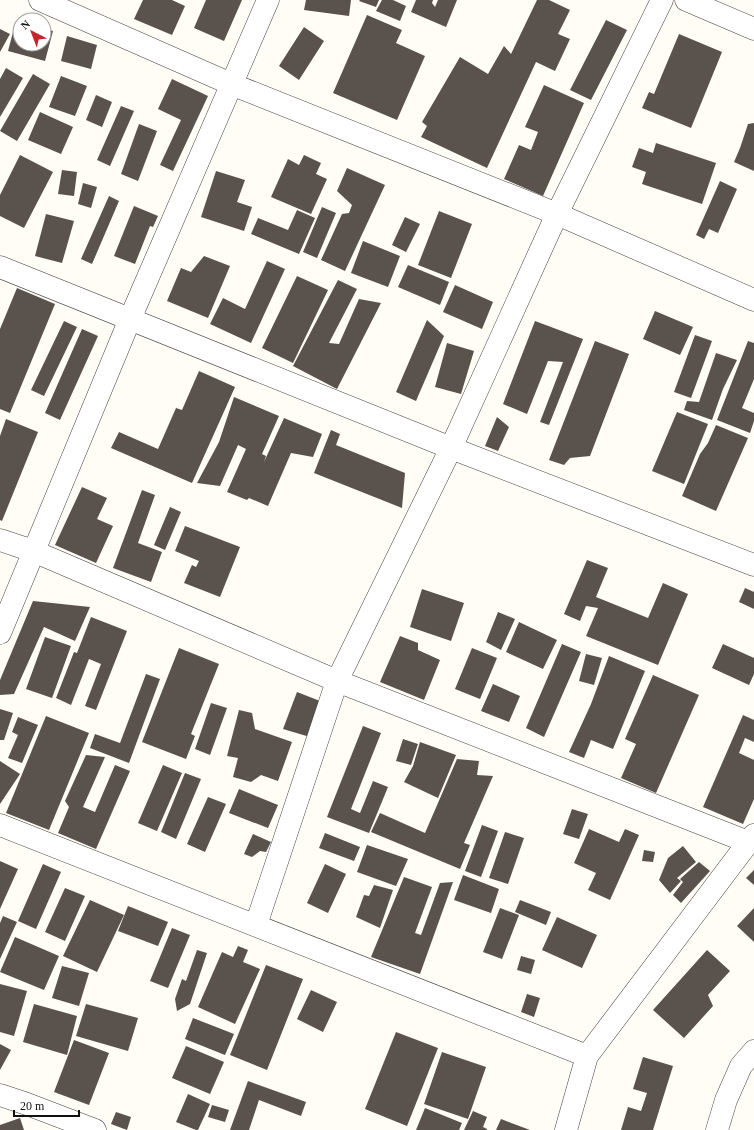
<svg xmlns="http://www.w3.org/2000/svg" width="754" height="1130" font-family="Georgia,serif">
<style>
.building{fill:#5a524d}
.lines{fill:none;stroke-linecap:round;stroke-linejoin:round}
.street-casing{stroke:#444;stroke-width:23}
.street{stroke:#fff;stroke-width:22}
</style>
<rect width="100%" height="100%" fill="#fffdf5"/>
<path class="building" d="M 143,0 L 172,0 L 185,6 L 172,35 L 134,19 Z
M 206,0 L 242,0 L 224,41 L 194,28 Z
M 306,0 L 351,0 L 349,16 L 304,10 Z
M 360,0 L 379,0 L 376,7 L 359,1 Z
M 382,0 L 393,0 L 406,6 L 400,21 L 376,11 Z
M 416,0 L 433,0 L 432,3 L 435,7 L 438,0 L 457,0 L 446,27 L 411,12 Z
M 537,0 L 549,0 L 570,10 L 558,34 L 570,39 L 555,71 L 536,62 L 487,168 L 421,137 L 427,126 L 422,122 L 460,57 L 488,74 L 504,46 L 511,54 Z
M 367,15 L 402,30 L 396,43 L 425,56 L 397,120 L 333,93 Z
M 606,20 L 627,30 L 591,100 L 570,90 Z
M 16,21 L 20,22 L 20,44 L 44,44 L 44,28 L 53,31 L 45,61 L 8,51 Z
M 304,27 L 324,41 L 299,80 L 279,66 Z
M 0,29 L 10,34 L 0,52 Z
M 679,34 L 722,52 L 691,128 L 642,108 L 649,92 L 654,94 Z
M 67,36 L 97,45 L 91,69 L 61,61 Z
M 6,68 L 23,78 L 0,117 L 0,79 Z
M 33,74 L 50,84 L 17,141 L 0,131 Z
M 61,76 L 87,86 L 75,116 L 49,107 Z
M 172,79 L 208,96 L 173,171 L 160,165 L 181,120 L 158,109 Z
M 544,85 L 584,103 L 543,196 L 504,179 L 519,145 L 531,150 L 538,132 L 525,127 Z
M 96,95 L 112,102 L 102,127 L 86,120 Z
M 121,106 L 134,111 L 110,166 L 97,160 Z
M 40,112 L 73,127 L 61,154 L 28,140 Z
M 754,123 L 754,171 L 734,162 L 740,148 L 748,124 Z
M 139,124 L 157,131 L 138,181 L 121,174 Z
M 656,143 L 716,163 L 702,204 L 642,184 L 646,172 L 632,167 L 639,148 L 653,153 Z
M 20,155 L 53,172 L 24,228 L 0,216 L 0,195 Z
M 304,155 L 321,163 L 316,174 L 327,179 L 311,214 L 271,197 L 288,159 L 299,165 Z
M 347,168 L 385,185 L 345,271 L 321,260 L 342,214 L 349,213 L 352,205 L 337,191 Z
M 62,170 L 77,172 L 74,196 L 58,194 Z
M 216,171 L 245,180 L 237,202 L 252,207 L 244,231 L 201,217 Z
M 720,181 L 737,189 L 718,233 L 709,229 L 704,239 L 696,235 Z
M 83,183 L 97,187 L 91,208 L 78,204 Z
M 109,196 L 119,201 L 92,264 L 81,259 Z
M 134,206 L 158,216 L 153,227 L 150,226 L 135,264 L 114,256 Z
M 322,207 L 336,213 L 317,258 L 303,252 Z
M 297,210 L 315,218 L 299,254 L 251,234 L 258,218 L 288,230 Z
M 439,211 L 472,224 L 451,278 L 418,265 Z
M 46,214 L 74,221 L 62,263 L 35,256 Z
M 405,217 L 420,224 L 406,252 L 392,245 Z
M 363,241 L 400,256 L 388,287 L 351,273 Z
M 204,256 L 230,266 L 208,318 L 167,301 L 181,268 L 191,272 Z
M 267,261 L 285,269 L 251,343 L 210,324 L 223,298 L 245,309 Z
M 408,265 L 449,282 L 440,305 L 398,287 Z
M 297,276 L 328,290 L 293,363 L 262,348 Z
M 338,280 L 357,289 L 329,343 L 339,344 L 359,299 L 381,303 L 337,389 L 293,366 Z
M 455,285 L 493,302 L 482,329 L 443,312 Z
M 17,288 L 55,304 L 10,413 L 0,409 L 0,329 Z
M 655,311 L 693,327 L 680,355 L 643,339 Z
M 427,320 L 444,336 L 416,401 L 396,392 Z
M 64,321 L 77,327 L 44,396 L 31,390 Z
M 535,321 L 583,339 L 549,425 L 540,422 L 563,362 L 548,361 L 527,414 L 503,404 Z
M 82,329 L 98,336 L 60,420 L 45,413 Z
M 695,335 L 712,341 L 691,398 L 674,392 Z
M 595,341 L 629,354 L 590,456 L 570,458 L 564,465 L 549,460 Z
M 748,341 L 754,343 L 754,379 L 742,408 L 754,413 L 754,421 L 750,433 L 717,420 Z
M 447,343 L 474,351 L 461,394 L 435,387 Z
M 716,353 L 737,360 L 723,389 L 712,420 L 684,410 L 687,401 L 699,402 Z
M 199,371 L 235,387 L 192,483 L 111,448 L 119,432 L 158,449 L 176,408 L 182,410 Z
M 234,397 L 279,416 L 262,454 L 266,456 L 264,462 L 284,418 L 322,434 L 313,457 L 291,453 L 268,506 L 249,498 L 247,500 L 227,492 L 246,449 L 238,445 L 220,486 L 197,483 L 219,442 Z
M 677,412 L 708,424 L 684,484 L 652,471 Z
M 497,417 L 509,427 L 498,451 L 485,446 Z
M 6,419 L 38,432 L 2,521 L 0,520 L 0,436 Z
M 716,425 L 748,438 L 716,511 L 682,496 L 700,454 L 708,443 Z
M 331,430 L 340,434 L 336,445 L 405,473 L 402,508 L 314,473 Z
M 82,487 L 107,498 L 97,519 L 113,526 L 96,563 L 55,545 Z
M 142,490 L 155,495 L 138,543 L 162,552 L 151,582 L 113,568 Z
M 170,507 L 181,512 L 165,550 L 154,545 Z
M 185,526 L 240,547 L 220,597 L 184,583 L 192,565 L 196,567 L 199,561 L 175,551 Z
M 587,560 L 608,568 L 596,597 L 648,618 L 663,583 L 688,594 L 658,665 L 586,636 L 598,608 L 586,606 L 580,621 L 564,614 Z
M 745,588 L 754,592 L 754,609 L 739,602 Z
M 422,589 L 464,603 L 451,641 L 410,627 Z
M 33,601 L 90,607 L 75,641 L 44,627 L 14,694 L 0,695 L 0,680 Z
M 498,612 L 515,619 L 501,650 L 486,642 Z
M 91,617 L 127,631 L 96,710 L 85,706 L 101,664 L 89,659 L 71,705 L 56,698 L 74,652 L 77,653 Z
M 519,622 L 557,640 L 543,669 L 506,652 Z
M 400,636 L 418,643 L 418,650 L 440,660 L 424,700 L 380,682 Z
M 45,637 L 71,646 L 52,698 L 26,689 Z
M 562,644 L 581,652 L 544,737 L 526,728 Z
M 723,644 L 754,658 L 754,674 L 749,685 L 712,668 Z
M 179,648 L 219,664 L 191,734 L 195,736 L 186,759 L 142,742 Z
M 472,648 L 497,658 L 480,699 L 455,689 Z
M 586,654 L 602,658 L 594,685 L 579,681 Z
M 609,656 L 645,671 L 613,749 L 591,740 L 584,758 L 569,752 L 591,704 Z
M 146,674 L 160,679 L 129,763 L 90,748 L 95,734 L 120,743 Z
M 653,675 L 699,695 L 656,793 L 621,778 L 636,744 L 625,739 Z
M 493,684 L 520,696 L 509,722 L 481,711 Z
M 297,692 L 320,701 L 310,737 L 283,729 Z
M 211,703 L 227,708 L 210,755 L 195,749 Z
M 0,709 L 13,713 L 4,740 L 0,740 Z
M 239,710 L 252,713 L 255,729 L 292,742 L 278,781 L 261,775 L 251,782 L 233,777 L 238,758 L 227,756 Z
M 743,715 L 754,720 L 754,742 L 745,738 L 739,753 L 754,760 L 754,799 L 743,824 L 703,807 Z
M 46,716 L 89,733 L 49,830 L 6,813 Z
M 18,717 L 38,725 L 22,763 L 8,758 L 18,735 L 12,732 Z
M 363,726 L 381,733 L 351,809 L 360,813 L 373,781 L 388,787 L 369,833 L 327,817 Z
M 403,739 L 418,744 L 411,765 L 396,761 Z
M 420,742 L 456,755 L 438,798 L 404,782 L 413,766 Z
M 86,755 L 105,757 L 83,807 L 95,812 L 115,765 L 130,771 L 96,849 L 58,833 L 69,807 L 65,801 Z
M 457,759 L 479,761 L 477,775 L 493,776 L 464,843 L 470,845 L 460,869 L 371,832 L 380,813 L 425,833 Z
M 0,761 L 20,774 L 0,804 Z
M 163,765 L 182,773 L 157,831 L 138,823 Z
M 185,773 L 201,779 L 176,839 L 161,832 Z
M 239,789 L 278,805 L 268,828 L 229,813 Z
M 208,797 L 226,804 L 205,852 L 187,844 Z
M 572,809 L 588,814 L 579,839 L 563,834 Z
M 482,825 L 498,831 L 481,877 L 465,871 Z
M 589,829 L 619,842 L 625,829 L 639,835 L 610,900 L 588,890 L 596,873 L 574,863 Z
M 505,832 L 524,838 L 508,884 L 489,878 Z
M 325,833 L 360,847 L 354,861 L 319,848 Z
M 253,834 L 271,842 L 266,852 L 260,851 L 252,857 L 244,854 Z
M 367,845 L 408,859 L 396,886 L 357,872 Z
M 683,846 L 696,862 L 677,878 L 681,881 L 670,893 L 659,880 L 668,858 Z
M 644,850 L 655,852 L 653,862 L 642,861 Z
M 0,861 L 18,869 L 0,909 Z
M 699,862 L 710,871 L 681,903 L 673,895 L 683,882 L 680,879 Z
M 43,864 L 61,872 L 36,929 L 18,921 Z
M 325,864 L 346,874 L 328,913 L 307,903 Z
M 754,870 L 754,885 L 746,878 Z
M 463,875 L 499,889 L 491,913 L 454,900 Z
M 404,877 L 432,887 L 415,933 L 421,935 L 440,883 L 453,882 L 420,974 L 371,957 Z
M 374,885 L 393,890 L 380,928 L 356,917 L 364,895 L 369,896 Z
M 65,888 L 85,896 L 65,941 L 45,932 Z
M 90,900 L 124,915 L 97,972 L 63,956 Z
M 520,900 L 551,912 L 546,925 L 515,912 Z
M 128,906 L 168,922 L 158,946 L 118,931 Z
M 500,908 L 519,915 L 502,959 L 483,952 Z
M 754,908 L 754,942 L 737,926 Z
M 3,916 L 17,922 L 0,959 L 0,923 Z
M 557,917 L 597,935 L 582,968 L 542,950 Z
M 172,928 L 190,935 L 168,988 L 150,981 Z
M 15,937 L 59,956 L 44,990 L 0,972 Z
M 238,946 L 248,950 L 243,962 L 260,969 L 235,1024 L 198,1007 L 222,952 L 233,957 Z
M 197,950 L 207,953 L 190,1004 L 177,1011 L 175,999 L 182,979 L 186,981 Z
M 707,950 L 730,971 L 708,995 L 713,1006 L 684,1038 L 653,1010 Z
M 521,956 L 535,960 L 531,974 L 517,970 Z
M 266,965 L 303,979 L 267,1070 L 230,1055 Z
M 62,966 L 89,973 L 79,1006 L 52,998 Z
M 0,984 L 27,991 L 14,1036 L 0,1032 Z
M 311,990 L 337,1002 L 323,1032 L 297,1019 Z
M 527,994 L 540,998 L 534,1017 L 521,1012 Z
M 34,1004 L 77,1016 L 67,1055 L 23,1042 Z
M 86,1004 L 138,1018 L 128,1051 L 76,1036 Z
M 193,1018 L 234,1034 L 225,1055 L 185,1039 Z
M 396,1032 L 438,1048 L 407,1126 L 365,1109 Z
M 74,1040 L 109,1053 L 89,1105 L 54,1092 Z
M 0,1044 L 11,1050 L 0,1070 Z
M 186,1046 L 224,1062 L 210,1094 L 172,1078 Z
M 442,1052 L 486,1067 L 468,1119 L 424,1104 Z
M 643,1057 L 673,1066 L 653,1130 L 621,1130 L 628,1107 L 641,1111 L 647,1093 L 633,1089 Z
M 248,1081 L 306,1102 L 301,1116 L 259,1100 L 249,1130 L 230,1130 Z
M 188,1094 L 210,1104 L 198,1130 L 196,1130 L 176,1122 Z
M 212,1105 L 229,1110 L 225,1122 L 208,1117 Z
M 425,1108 L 462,1123 L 459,1130 L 416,1130 Z
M 473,1111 L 487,1117 L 483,1127 L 487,1129 L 487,1130 L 464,1130 Z
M 116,1112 L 131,1117 L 127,1130 L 111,1124 Z
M 20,1118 L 24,1130 L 0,1130 L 0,1125 Z
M 501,1119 L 530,1130 L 496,1130 Z"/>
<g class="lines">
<g class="street-casing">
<path id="street" d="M 40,0 L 231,84 L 557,214 L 754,300
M 686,0 L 754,29
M 0,267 L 451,448 L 754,565
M 0,540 L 33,551 L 337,681 L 748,842
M 0,633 L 130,319 L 268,0
M 0,825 L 587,1056
M 256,925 L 337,681 L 451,448 L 557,214 L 662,0
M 0,1095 L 27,1104 L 95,1130
M 566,1130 L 587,1056 L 754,835
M 717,1130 L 726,1100 L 741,1066 L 754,1051"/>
</g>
<use href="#street" class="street"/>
</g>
<g transform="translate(32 32) rotate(318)"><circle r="19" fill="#ffffff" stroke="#a0a0a0"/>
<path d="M0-3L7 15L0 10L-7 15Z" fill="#c4262e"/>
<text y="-6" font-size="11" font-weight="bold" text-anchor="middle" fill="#111111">N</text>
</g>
<path d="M14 1110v6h65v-6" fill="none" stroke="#111111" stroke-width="2"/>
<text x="20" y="1110" font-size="12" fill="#111111" stroke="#ffffff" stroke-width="3" paint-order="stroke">20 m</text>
</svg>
